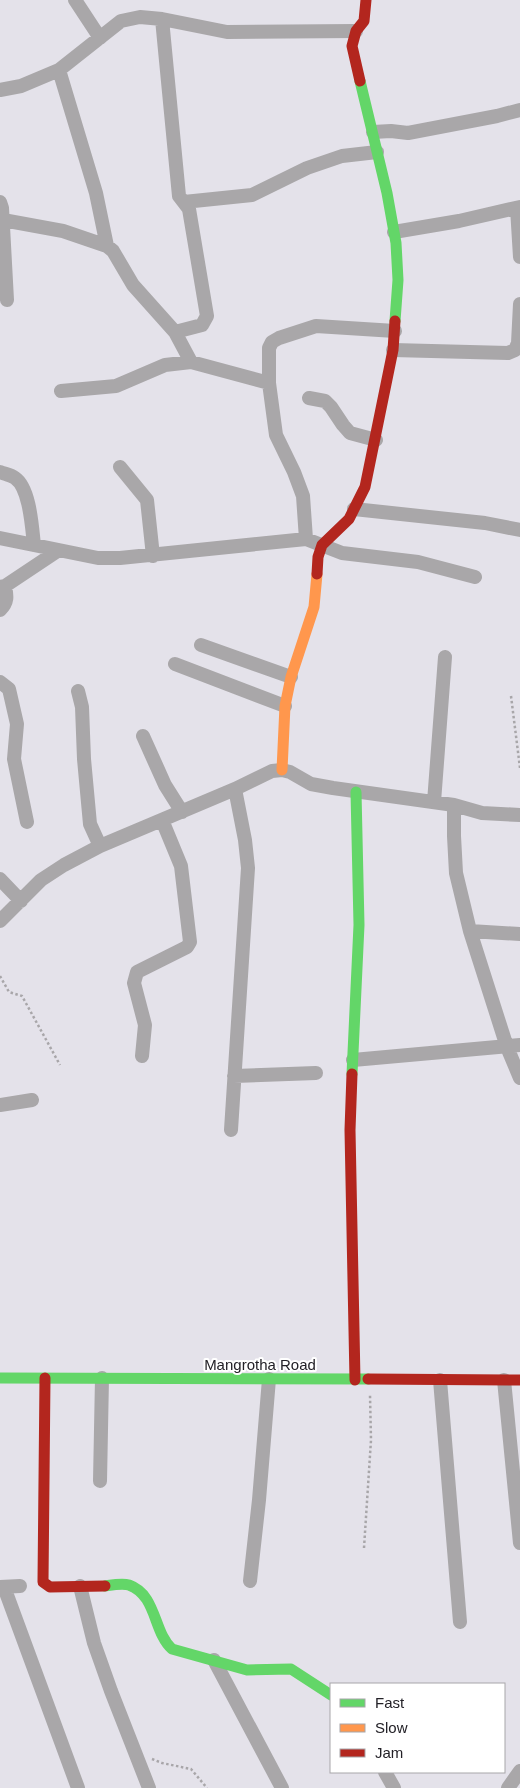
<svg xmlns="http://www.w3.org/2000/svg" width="520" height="1788" font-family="Arial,sans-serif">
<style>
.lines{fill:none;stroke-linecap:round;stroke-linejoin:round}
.path{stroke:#a8a6a9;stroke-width:2.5;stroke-dasharray:2.5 2.5;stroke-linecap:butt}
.street{stroke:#a9a7a9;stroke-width:14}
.fast{stroke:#63d668;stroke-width:11}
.slow{stroke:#ff974d;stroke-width:11}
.jam{stroke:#b3261e;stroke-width:11}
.labels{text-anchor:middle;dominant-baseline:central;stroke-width:4;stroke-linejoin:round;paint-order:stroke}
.street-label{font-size:15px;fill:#232127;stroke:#fff}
</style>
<rect width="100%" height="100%" fill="#e4e2ea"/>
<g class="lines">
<path class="path" d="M 511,696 L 520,768
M 0,976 L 9,992 L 22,996 L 60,1065
M 364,1548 L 371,1440 L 370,1395
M 152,1759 L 162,1763 L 191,1769 L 207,1788"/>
<path class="street" d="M 75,0 L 100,38
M 162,19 L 179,196 L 189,209 L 207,316 L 202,325 L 175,332
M 59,70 L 96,193 L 107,246
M 0,90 L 21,86 L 59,70 L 121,21 L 140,17 L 162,19 L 227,32 L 356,31
M 373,132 L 391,131 L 408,133 L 497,116 L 520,110
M 0,202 L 2,208 L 7,300
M 184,202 L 252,195 L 307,168 L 342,156 L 377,152
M 517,208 L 520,257
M 3,220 L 63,231 L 107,246 L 113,251 L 133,285 L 175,332 L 191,362
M 394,232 L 459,221 L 520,207
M 393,350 L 508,353 L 515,350 L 518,343 L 520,304
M 61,391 L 116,386 L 165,365 L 191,362 L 269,383
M 309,398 L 325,401 L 331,407 L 343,425 L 350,433 L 376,440
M 120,467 L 147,500 L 153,556
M 0,472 C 5,474 11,475 15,478 C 30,488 32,528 34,545
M 354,509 L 485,523 L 520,530
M 0,538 L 98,558 L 120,558 L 306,539 L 342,553 L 418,562 L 475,577
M 306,539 L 303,496 L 294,472 L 276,435 L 269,383 L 269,348 L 272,342 L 279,338 L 316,326 L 395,331
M 0,587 L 5,586 L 59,550
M 0,610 C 8,602 7,596 5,586
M 201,645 L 291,677
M 175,664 L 285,706
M 0,682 L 9,689 L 17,724 L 14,759 L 27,822
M 78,691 L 82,707 L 84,759 L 90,824 L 100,846
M 143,736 L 165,785 L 182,812
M 434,802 L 445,657
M 454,805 L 454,836 L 456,873 L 470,931 L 507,1047 L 520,1078
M 0,879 L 21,901
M 0,921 L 41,880 L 64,865 L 100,846 L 235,789 L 272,771 L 282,770 L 290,772 L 311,784 L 333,788 L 454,805 L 482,813 L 520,815
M 470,931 L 520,934
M 142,1056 L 145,1025 L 134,983 L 137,972 L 187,947 L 190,942 L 181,866 L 162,820
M 353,1060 L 520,1045
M 234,1076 L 316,1073
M 0,1105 L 32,1100
M 231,1130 L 248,868 L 245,840 L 235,789
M 440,1380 L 460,1622
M 504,1380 L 520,1543
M 100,1481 L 102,1378
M 250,1581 L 259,1500 L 269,1379
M 80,1586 L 94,1643 L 111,1691 L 149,1788
M 0,1587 L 20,1586
M 4,1587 L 78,1788
M 214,1660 L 282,1788
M 385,1772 L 394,1788
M 508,1788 L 520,1771"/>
<path class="fast" d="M 360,81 L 387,193 L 396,243 L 398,280 L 395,321
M 352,1074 L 359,925 L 356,792
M 0,1378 L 368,1379
M 105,1586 C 112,1585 122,1583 129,1585 C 157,1595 153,1632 172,1649 L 247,1670 L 291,1669 L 331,1695"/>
<path class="slow" d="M 282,770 L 285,706 L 291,677 L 314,607 L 317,574"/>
<path class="jam" d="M 360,81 L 352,46 L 356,31 L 364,21 L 366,0
M 317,574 L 318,557 L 322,545 L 349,519 L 365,487 L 393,350 L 395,321
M 352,1074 L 350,1130 L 355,1380
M 45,1378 L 43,1582 L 50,1587 L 105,1586
M 368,1379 L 520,1380"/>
</g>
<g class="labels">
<g class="street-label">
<text x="260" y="1364">Mangrotha Road</text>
</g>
</g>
<rect x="330" y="1683" width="175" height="90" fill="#ffffff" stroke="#a7a6a9"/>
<rect x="340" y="1699" width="25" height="8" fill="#63d668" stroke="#a7a6a9"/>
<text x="375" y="1708" font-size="15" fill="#232127">Fast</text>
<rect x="340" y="1724" width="25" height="8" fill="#ff974d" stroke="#a7a6a9"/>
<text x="375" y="1733" font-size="15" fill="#232127">Slow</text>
<rect x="340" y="1749" width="25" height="8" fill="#b3261e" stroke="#a7a6a9"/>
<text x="375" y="1758" font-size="15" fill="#232127">Jam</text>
</svg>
